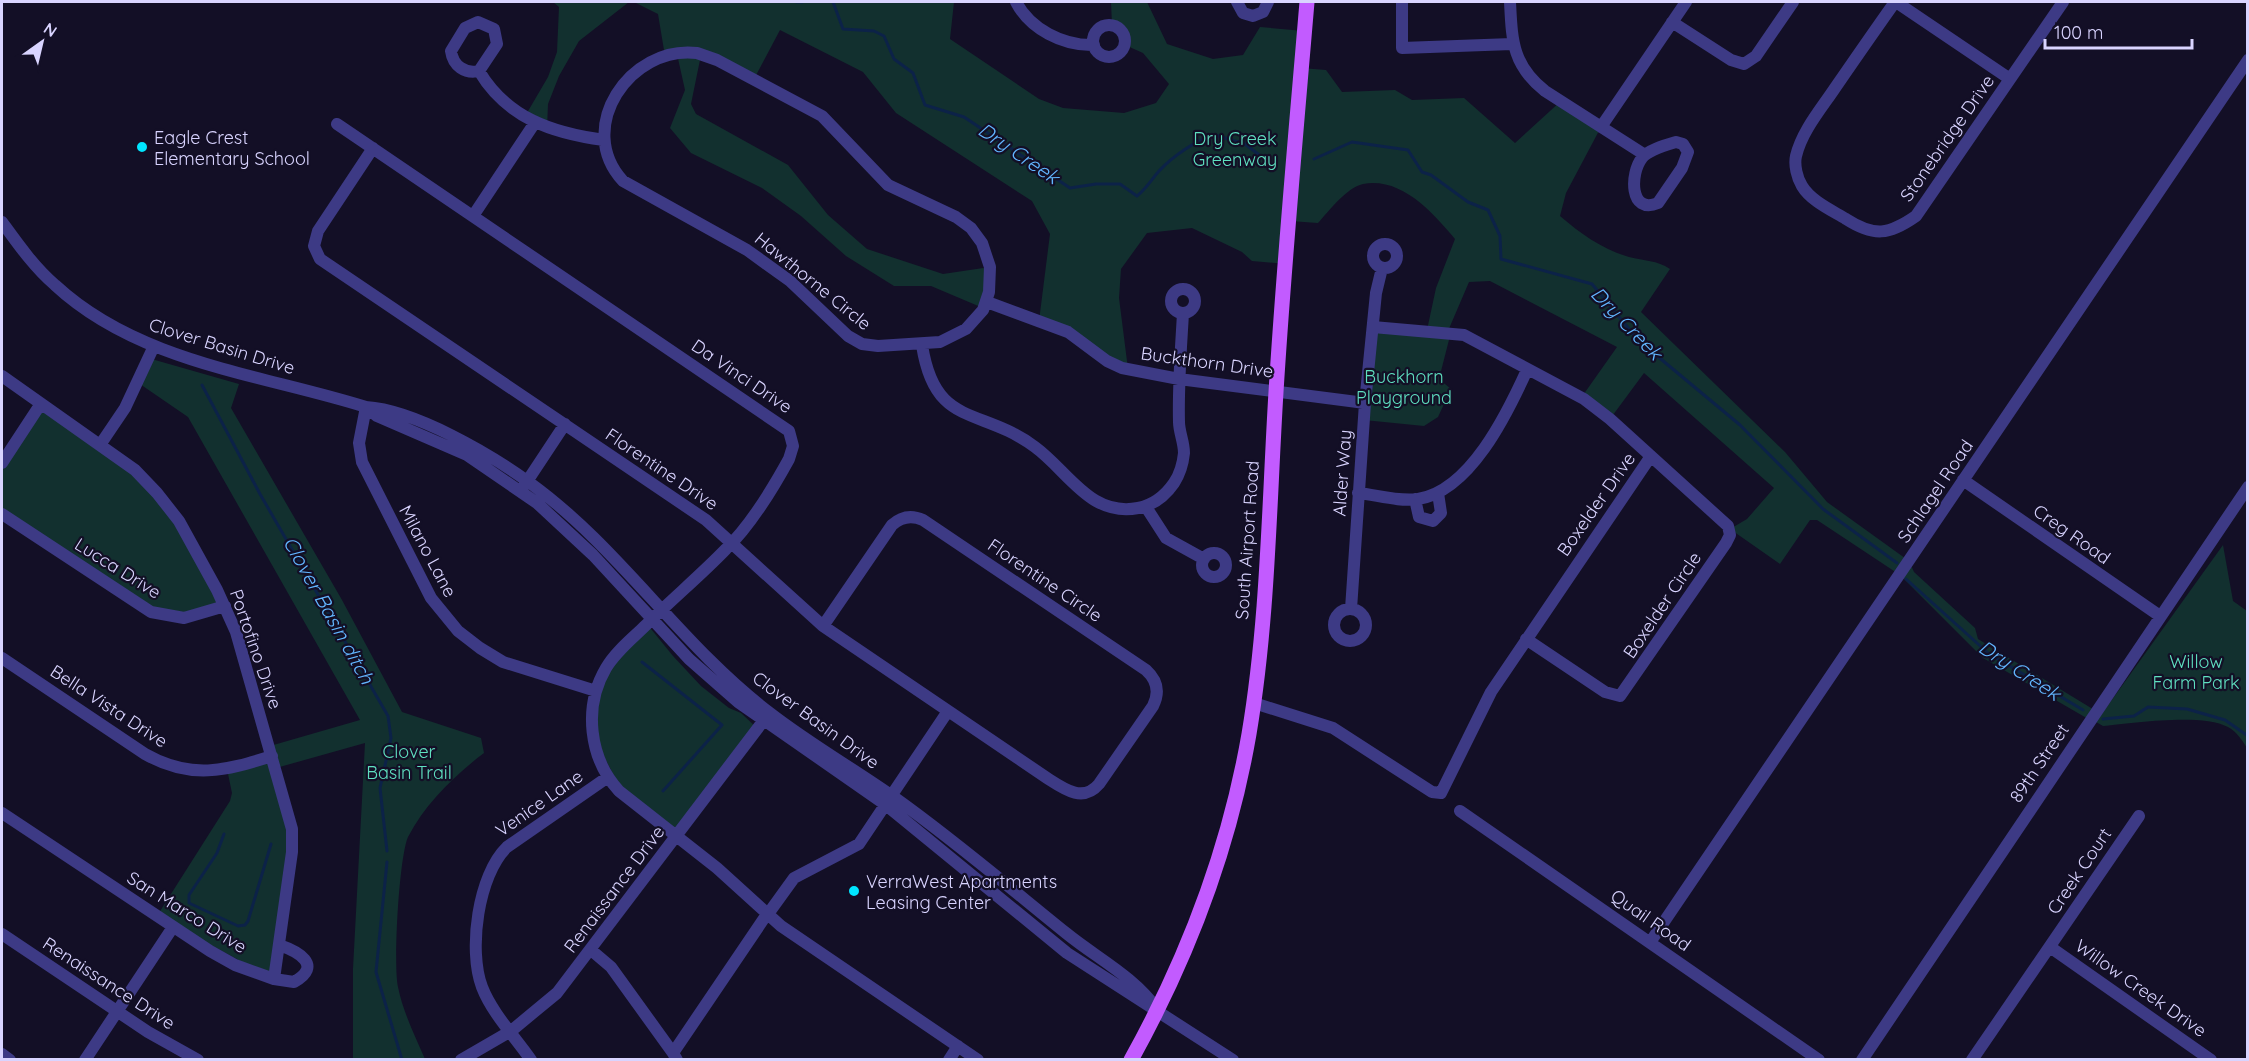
<svg xmlns="http://www.w3.org/2000/svg" width="2249" height="1061" font-family="Quicksand,sans-serif">
<style>
.green{fill:#12302f}
.lines{fill:none;stroke-linecap:round;stroke-linejoin:round}
.stream{stroke:#0c2248;stroke-width:3}
.minor{stroke:#3d3a85;stroke-width:12}
.major{stroke:#c25bff;stroke-width:15}
.poi-dot{fill:#00e5ff;stroke:#130f26;stroke-width:2}
.labels{text-anchor:middle;dominant-baseline:central;stroke-width:4.5;stroke-linejoin:round;paint-order:stroke}
.poi-label{font-size:18px;fill:#d9d4ff;stroke:#130f26;text-anchor:start}
.park-label{font-size:18px;fill:#5fe0c0;stroke:#130f26}
.street-label{font-size:18px;fill:#d9d4ff;stroke:#130f26}
.water-label{font-size:20px;font-style:italic;fill:#62b6ff;stroke:#130f26}
</style>
<rect width="100%" height="100%" fill="#130f26"/>
<path class="green" d="M 553,2 L 629,2 L 579,41 L 559,76 L 548,104 L 547,129 L 524,118 L 548,77 L 557,52 L 559,7 Z
M 634,2 L 954,2 L 950,39 L 1039,99 L 1063,108 L 1124,113 L 1156,103 L 1169,84 L 1143,53 L 1125,45 L 1122,32 L 1112,25 L 1111,2 L 1147,2 L 1167,44 L 1213,59 L 1243,55 L 1260,27 L 1304,31 L 1301,68 L 1326,70 L 1342,92 L 1395,90 L 1412,100 L 1464,98 L 1515,143 L 1561,101 L 1601,127 L 1566,193 L 1560,216 C 1581,234 1602,249 1629,257 C 1644,261 1657,260 1670,269 L 1641,312 L 1785,452 L 1827,502 L 1909,561 L 1914,572 L 1975,628 L 1978,639 L 2096,711 L 2090,720 L 1983,658 L 1900,575 L 1817,520 L 1810,520 L 1780,564 L 1730,529 L 1747,519 L 1774,488 L 1644,373 L 1610,419 L 1581,398 L 1617,347 L 1490,281 L 1469,282 L 1448,331 L 1451,332 L 1439,379 L 1451,389 L 1438,417 L 1424,426 L 1364,420 L 1373,327 L 1427,330 L 1436,288 L 1455,239 C 1433,213 1402,177 1363,184 C 1346,188 1329,211 1318,223 L 1290,221 L 1287,264 L 1252,261 L 1242,252 L 1192,228 L 1147,233 L 1121,269 L 1119,298 L 1128,369 L 1039,321 L 1050,234 L 1032,201 L 896,113 L 863,72 L 780,30 L 754,79 L 701,55 L 691,104 L 696,114 L 788,165 L 828,215 L 867,249 L 943,274 L 990,267 L 983,308 L 931,286 L 894,286 L 846,256 L 801,216 L 762,188 L 691,153 L 670,128 L 685,90 L 677,54 L 665,56 L 658,14 Z
M 148,358 L 239,384 L 231,408 L 342,600 L 402,712 L 481,738 L 484,753 C 455,775 425,804 408,837 C 399,857 393,965 398,987 C 403,1012 415,1036 425,1059 L 353,1059 L 353,969 L 365,743 L 276,768 L 290,818 L 274,979 L 157,916 L 230,801 L 232,793 L 227,769 L 256,761 L 270,746 L 360,720 L 188,417 L 137,382 Z
M 40,405 L 151,486 L 225,606 L 168,617 L 2,514 L 2,463 Z
M 2223,545 L 2233,601 L 2247,611 L 2247,748 C 2242,740 2237,732 2228,727 C 2202,713 2133,723 2103,726 L 2096,722 Z
M 647,624 L 673,656 L 701,686 L 729,708 L 741,713 L 758,729 L 677,835 L 625,797 L 593,735 L 602,674 Z"/>
<g class="lines">
<path class="stream" d="M 797,2 L 802,2
M 833,2 L 843,29 L 874,31 L 884,36 L 894,59 L 913,73 L 925,105 L 964,117 L 1070,188 L 1096,184 L 1120,184 L 1137,196 C 1147,188 1151,180 1159,171 C 1172,157 1197,139 1215,135 L 1245,144 L 1271,164
M 1314,159 L 1352,142 L 1408,150 L 1422,172 L 1431,175 L 1468,202 L 1488,210 L 1500,236 L 1501,259 L 1592,284 L 1638,340 L 1740,425 L 1823,509 L 1897,563
M 202,385 L 260,494 L 388,716 L 391,738 L 380,788 L 387,851
M 1906,579 L 1988,653 L 2083,710
M 642,662 L 722,725 L 663,791
M 2103,719 L 2134,716 L 2148,707 L 2187,709 L 2225,720 L 2248,736
M 224,834 L 217,853 L 189,895 L 189,903 L 238,926 L 245,925 L 248,921 L 271,844
M 387,862 L 376,972 L 402,1060"/>
<path class="minor" d="M 1016,2 C 1030,29 1063,46 1094,45
M 1237,2 L 1243,13 L 1253,16 L 1263,12 L 1268,2
M 1402,2 L 1402,48 L 1512,44
M 1510,2 C 1512,40 1512,65 1545,91 L 1645,155
M 1895,2 C 1875,30 1855,59 1835,88 C 1821,109 1802,131 1796,156 C 1794,165 1797,178 1802,186 C 1811,201 1831,210 1846,219 C 1874,237 1889,235 1916,216 L 2063,2
M 1896,2 L 2010,79
M 478,22 L 494,29 L 497,44 L 479,71 C 465,74 453,66 451,51 L 465,28 Z
M 1672,22 L 1731,60 L 1744,64 L 1756,56 L 1793,2
M1093 41a16 16 0 1 1 32 0a16 16 0 1 1-32 0Z
M 697,53 L 717,60 L 822,116 L 888,185 L 956,217 L 971,228 L 982,243 L 990,267 L 989,292 L 983,310 L 966,329 L 940,342 L 878,346 L 862,344 L 848,336 L 790,281 L 747,250 L 623,181 C 574,128 630,45 697,53 Z
M 479,71 C 507,118 552,133 604,140
M 337,124 L 789,431 L 793,446 L 789,459 C 772,490 751,525 726,549 C 701,575 672,599 646,625 C 633,638 616,651 606,668 C 583,707 589,758 619,791 L 717,868 L 781,926 L 978,1060
M 1601,127 L 1686,2
M 1676,142 L 1683,144 L 1688,152 L 1682,168 L 1658,203 C 1629,215 1630,173 1642,158 C 1648,150 1666,145 1676,142 Z
M 373,148 L 318,231 L 314,246 L 320,259 L 706,520 L 823,626 L 1047,778 C 1064,789 1083,803 1099,784 L 1153,706 C 1160,692 1157,680 1146,670 L 923,520 C 912,515 902,516 892,525 L 823,626
M 473,216 L 534,124
M 2,222 C 18,244 34,267 55,285 C 139,363 261,374 366,407 C 415,410 490,454 530,483 C 620,548 681,646 770,713 C 810,744 854,769 895,798 C 954,840 1009,887 1066,933 C 1098,959 1132,975 1158,1010
M1373 256a12 12 0 1 1 24 0a12 12 0 1 1-24 0Z
M1171 301a12 12 0 1 1 24 0a12 12 0 1 1-24 0Z
M 987,302 L 1068,332 L 1107,361 L 1122,368 L 1179,379 L 1365,403
M 1373,327 L 1464,335 L 1584,399 L 1610,419 L 1728,526 L 1730,535 L 1726,543 L 1620,696 L 1605,692 L 1526,639
M 922,345 C 935,429 980,406 1035,447 C 1069,472 1090,517 1138,508 C 1154,505 1165,496 1174,483 C 1180,474 1183,463 1184,453 C 1184,442 1179,432 1179,422 C 1178,385 1181,349 1183,313
M 2,376 L 135,470 L 157,493 L 179,521 L 217,590 L 236,632 L 292,829 L 292,852 L 274,979 L 235,965 L 210,951 L 2,813
M 366,407 L 377,416 L 467,455 L 537,503 L 593,555 L 689,659 L 738,702 L 886,805 L 1067,953 L 1233,1060
M 366,407 L 359,443 L 362,462 L 431,598 L 458,631 L 480,648 L 503,662 L 596,691
M 100,445 L 125,408 L 154,346
M 2,463 L 40,405
M 1963,480 L 2160,616
M 524,486 L 565,424
M 1358,493 C 1377,495 1399,502 1418,499 C 1470,491 1507,414 1527,370
M 1415,499 L 1419,517 L 1433,521 L 1441,513 L 1438,493
M 1146,507 L 1166,538 L 1204,559
M 2,514 L 151,612 L 184,618 L 225,606
M1202 565a12 12 0 1 1 24 0a12 12 0 1 1-24 0Z
M 1351,609 L 1365,403 L 1376,293 L 1382,268
M1334 625a16 16 0 1 1 32 0a16 16 0 1 1-32 0Z
M 2,658 L 145,754 C 191,780 225,771 272,756
M 1254,703 L 1333,728 L 1432,792 L 1441,793 L 1491,692 L 1651,456
M 1460,811 L 1819,1060
M 768,914 L 794,878 L 859,844 L 948,711
M 2,934 L 148,1032 L 198,1060
M 1651,941 L 2248,60
M 2050,947 L 2211,1060
M 591,950 L 611,967 L 673,1053
M 274,979 L 294,982 C 324,965 297,951 279,945
M 2,1054 L 10,1060
M 85,1060 L 173,927
M 461,1060 L 511,1031 L 557,993 L 767,716
M 531,1060 C 515,1037 492,1013 482,987 C 468,950 478,875 507,847 L 608,777
M 677,1060 L 673,1053 L 767,914
M 949,1060 L 958,1046
M 1862,1060 L 2248,487
M 1972,1060 L 2139,816"/>
<path class="major" d="M 1131,1060 C 1188,957 1229,850 1249,734 C 1268,621 1269,506 1276,392 C 1284,262 1296,132 1307,2"/>
</g>
<g class="poi-dot">
<circle cx="142" cy="147" r="6"/>
<circle cx="854" cy="891" r="6"/>
</g>
<g class="labels">
<g class="poi-label">
<text x="154" y="137">Eagle Crest<tspan x="154" dy="21">Elementary School</tspan></text>
<text x="866" y="881">VerraWest Apartments<tspan x="866" dy="21">Leasing Center</tspan></text>
</g>
<g class="park-label">
<text x="1235" y="138">Dry Creek<tspan x="1235" dy="21">Greenway</tspan></text>
<text x="1404" y="376">Buckhorn<tspan x="1404" dy="21">Playground</tspan></text>
<text x="2196" y="661">Willow<tspan x="2196" dy="21">Farm Park</tspan></text>
<text x="409" y="751">Clover<tspan x="409" dy="21">Basin Trail</tspan></text>
</g>
<g class="street-label">
<text transform="translate(1947 138) rotate(-55)">Stonebridge Drive</text>
<text transform="translate(813 281) rotate(39)">Hawthorne Circle</text>
<text transform="translate(222 346) rotate(17)">Clover Basin Drive</text>
<text transform="translate(1207 362) rotate(8)">Buckthorn Drive</text>
<text transform="translate(742 376) rotate(34)">Da Vinci Drive</text>
<text transform="translate(662 469) rotate(34)">Florentine Drive</text>
<text transform="translate(1342 473) rotate(-86)">Alder Way</text>
<text transform="translate(1935 491) rotate(-56)">Schlagel Road</text>
<text transform="translate(1596 504) rotate(-55)">Boxelder Drive</text>
<text transform="translate(2072 534) rotate(35)">Creg Road</text>
<text transform="translate(1247 540) rotate(-86)">South Airport Road</text>
<text transform="translate(428 551) rotate(62)">Milano Lane</text>
<text transform="translate(118 568) rotate(32)">Lucca Drive</text>
<text transform="translate(1045 580) rotate(34)">Florentine Circle</text>
<text transform="translate(1662 605) rotate(-56)">Boxelder Circle</text>
<text transform="translate(256 649) rotate(71)">Portofino Drive</text>
<text transform="translate(109 706) rotate(33)">Bella Vista Drive</text>
<text transform="translate(816 720) rotate(36)">Clover Basin Drive</text>
<text transform="translate(2039 763) rotate(-56)">89th Street</text>
<text transform="translate(539 803) rotate(-35)">Venice Lane</text>
<text transform="translate(2079 871) rotate(-56)">Creek Court</text>
<text transform="translate(614 889) rotate(-53)">Renaissance Drive</text>
<text transform="translate(187 912) rotate(32)">San Marco Drive</text>
<text transform="translate(1651 920) rotate(35)">Quail Road</text>
<text transform="translate(109 983) rotate(33)">Renaissance Drive</text>
<text transform="translate(2141 988) rotate(35)">Willow Creek Drive</text>
</g>
<g class="water-label">
<text transform="translate(1019 153) rotate(34)">Dry Creek</text>
<text transform="translate(1627 323) rotate(46)">Dry Creek</text>
<text transform="translate(329 610) rotate(61)">Clover Basin ditch</text>
<text transform="translate(2020 670) rotate(33)">Dry Creek</text>
</g>
</g>
<rect width="2249" height="1061" fill="none" stroke="#d9d4ff" stroke-width="6"/>
<g transform="translate(42 42) rotate(34)" stroke="#130f26" stroke-width="4.5" paint-order="stroke">
<path d="M0-4.5L10 22L0 15L-10 22Z" fill="#d9d4ff"/>
<text y="-9" font-size="16" font-weight="bold" text-anchor="middle" fill="#d9d4ff">N</text>
</g>
<path d="M2045 39v9h147v-9" fill="none" stroke="#d9d4ff" stroke-width="3"/>
<text x="2054" y="39" font-size="18" fill="#d9d4ff" stroke="#130f26" stroke-width="4.5" paint-order="stroke">100 m</text>
</svg>
